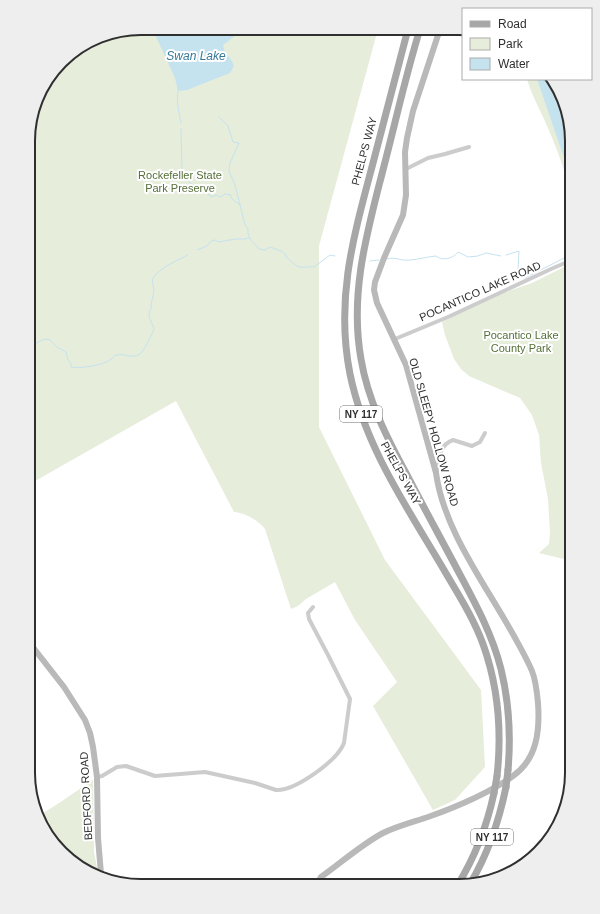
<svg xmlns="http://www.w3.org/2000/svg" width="600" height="914" font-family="Helvetica,sans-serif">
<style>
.green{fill:#e6eddb}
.water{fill:#c5e2ef}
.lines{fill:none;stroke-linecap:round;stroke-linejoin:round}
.stream{stroke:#c5e2ef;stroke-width:1}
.street{stroke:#ccc;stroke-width:4}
.secondary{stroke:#b9b9b9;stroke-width:6}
.primary{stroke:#a7a7a7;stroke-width:7}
.primary-bridge{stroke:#a7a7a7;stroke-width:7}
.labels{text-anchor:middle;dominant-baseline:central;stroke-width:4;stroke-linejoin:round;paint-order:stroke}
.shield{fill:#fff;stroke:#6d6d6d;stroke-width:1}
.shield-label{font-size:10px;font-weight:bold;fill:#2f2f2f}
.street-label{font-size:11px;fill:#2f2f2f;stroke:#fff}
.park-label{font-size:11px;fill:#556f38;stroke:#fff}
.water-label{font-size:12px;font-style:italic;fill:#357999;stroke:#fff}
.rim{fill:none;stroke:#2f2f2f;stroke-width:2}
</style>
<rect width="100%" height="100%" fill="#fff"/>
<path class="green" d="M 141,28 L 378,29 L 319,246 L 319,427 L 385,560 L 481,690 L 485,767 L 455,800 L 433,810 L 373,706 L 397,682 L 355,620 L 335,582 L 306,599 L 298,606 L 291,609 L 265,529 C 258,520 245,513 234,512 L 176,401 L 28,485 L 29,126 L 43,85 L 67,56 L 104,34 Z
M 527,79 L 549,79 L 563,98 L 572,141 L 572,214 C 571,181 557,149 544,119 C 538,106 531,93 527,79 Z
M 572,263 L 572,561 L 539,553 L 549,544 L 550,532 L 548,499 L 541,463 L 539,435 L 532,415 L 520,398 L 469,376 L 461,369 L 454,359 L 445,335 L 442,322 L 489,298 L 532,283 Z
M 93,780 L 94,852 L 98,873 L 72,863 L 37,817 L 59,803 Z"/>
<path class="water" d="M 152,28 L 238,28 L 236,35 L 223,45 C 224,54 232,58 234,66 L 230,73 L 187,90 L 178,91 L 175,78 Z
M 537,79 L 549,79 L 563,98 L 572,141 L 572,181 Z"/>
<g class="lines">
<path class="stream" d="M 178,91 C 176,101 179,112 181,123
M 219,117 L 228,126 L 233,142 L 239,143 L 230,163 L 229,171 L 235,185 L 245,225 L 248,229 C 247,239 254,242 259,249 L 265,250 L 270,247 L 281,251 L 286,255 L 286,257 C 290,260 295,266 300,267 C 304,268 309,266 314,267 L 330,255 L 335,256
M 181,129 L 182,170 L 190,183 L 212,197 L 216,195 L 220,197 L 225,194 L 231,195 L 231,198 L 240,205
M 197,250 L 207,246 L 211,241 L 215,240 L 219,242 L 235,239 L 245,239 L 249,238
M 506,255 L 519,251 L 518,269 L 519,275 L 525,278 L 566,257 L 572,252
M 387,259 C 393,257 397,259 403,260 C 413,261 425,257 436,256 C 442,261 453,259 458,252 L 468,257 L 478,256 L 486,253 L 501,256
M 370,261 L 379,260
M 29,350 C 36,344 41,337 50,340 L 57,347 L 66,352 L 68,360 L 71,363 L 71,367 C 79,369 104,365 110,360 C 113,358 114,355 117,355 C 126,353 133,360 141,353 C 145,349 152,334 154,329 C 152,322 146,315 151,309 C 151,300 153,299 154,291 C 154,286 151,282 153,278 C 159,268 178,260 188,255"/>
<path class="street" d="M 406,169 L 428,158 L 445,154 L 469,147
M 395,339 L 448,317 L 551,269 L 572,260
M 437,471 C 439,459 439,445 453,440 L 472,446 L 480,442 L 485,433
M 97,777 L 102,776 L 117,767 L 126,766 L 155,776 L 205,772 L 255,783 L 276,790 C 295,791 337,761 344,743 L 350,699 L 328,655 L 309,619 L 308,613 L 313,607"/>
<path class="secondary" d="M 28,641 L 64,687 L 85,720 L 90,733 L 93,747 L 97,777 L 98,838 L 101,874
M 316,886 L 321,877 C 341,863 362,844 383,833 C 397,826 413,822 428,817 C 456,807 489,793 513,776 C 537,759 540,731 538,703 C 537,692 536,681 532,671 C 527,659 520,647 514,636 C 486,585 444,531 436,473 L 406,365 L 377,303 L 374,290 L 375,282 L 384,258 L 403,215 L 406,195 L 405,152 L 407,138 L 413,111 L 440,29"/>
<path class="primary" d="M 408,29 C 396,74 385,118 373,163 C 354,235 335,298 350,374 C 365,447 407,507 444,570 C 458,594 473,617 483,644 C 498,686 502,731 497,776
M 420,29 C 406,74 396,120 384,166 C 368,229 349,292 361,359 C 368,401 387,438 407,475 C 423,506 440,537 457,569 C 474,601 492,633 501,669 C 509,702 511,736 508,770
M 470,884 C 488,854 499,821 506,787
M 457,886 C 475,857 487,826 494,793"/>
<path class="primary-bridge" d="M 506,787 L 508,770
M 494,793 L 497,776"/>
</g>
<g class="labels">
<g class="shield">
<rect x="340" y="406" width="42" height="16" rx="3"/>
<rect x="471" y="829" width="42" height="16" rx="3"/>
</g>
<g class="shield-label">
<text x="361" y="414">NY 117</text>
<text x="492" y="837">NY 117</text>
</g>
<g class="street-label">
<text transform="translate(364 151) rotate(-75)">PHELPS WAY</text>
<text transform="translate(480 291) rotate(-24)">POCANTICO LAKE ROAD</text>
<text transform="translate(434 432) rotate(74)">OLD SLEEPY HOLLOW ROAD</text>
<text transform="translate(401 473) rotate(61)">PHELPS WAY</text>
<text transform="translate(86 796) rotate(-93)">BEDFORD ROAD</text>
</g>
<g class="park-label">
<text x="180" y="175">Rockefeller State<tspan x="180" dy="13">Park Preserve</tspan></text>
<text x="521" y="335">Pocantico Lake<tspan x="521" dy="13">County Park</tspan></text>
</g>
<g class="water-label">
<text x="196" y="56">Swan Lake</text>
</g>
</g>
<path d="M0 0H600V914H0ZM141 35H459A106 106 0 0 1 565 141V773A106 106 0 0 1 459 879H141A106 106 0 0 1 35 773V141A106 106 0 0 1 141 35Z" fill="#eee" fill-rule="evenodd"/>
<path class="rim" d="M141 35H459A106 106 0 0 1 565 141V773A106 106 0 0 1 459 879H141A106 106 0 0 1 35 773V141A106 106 0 0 1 141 35Z"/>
<rect x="462" y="8" width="130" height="72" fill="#ffffff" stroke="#acacac"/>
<rect x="470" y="21" width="20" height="6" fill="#a7a7a7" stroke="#acacac"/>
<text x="498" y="28" font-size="12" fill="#2f2f2f">Road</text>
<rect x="470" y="38" width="20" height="12" fill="#e6eddb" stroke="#acacac"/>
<text x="498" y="48" font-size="12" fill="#2f2f2f">Park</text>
<rect x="470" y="58" width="20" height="12" fill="#c5e2ef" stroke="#acacac"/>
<text x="498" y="68" font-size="12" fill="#2f2f2f">Water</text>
</svg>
